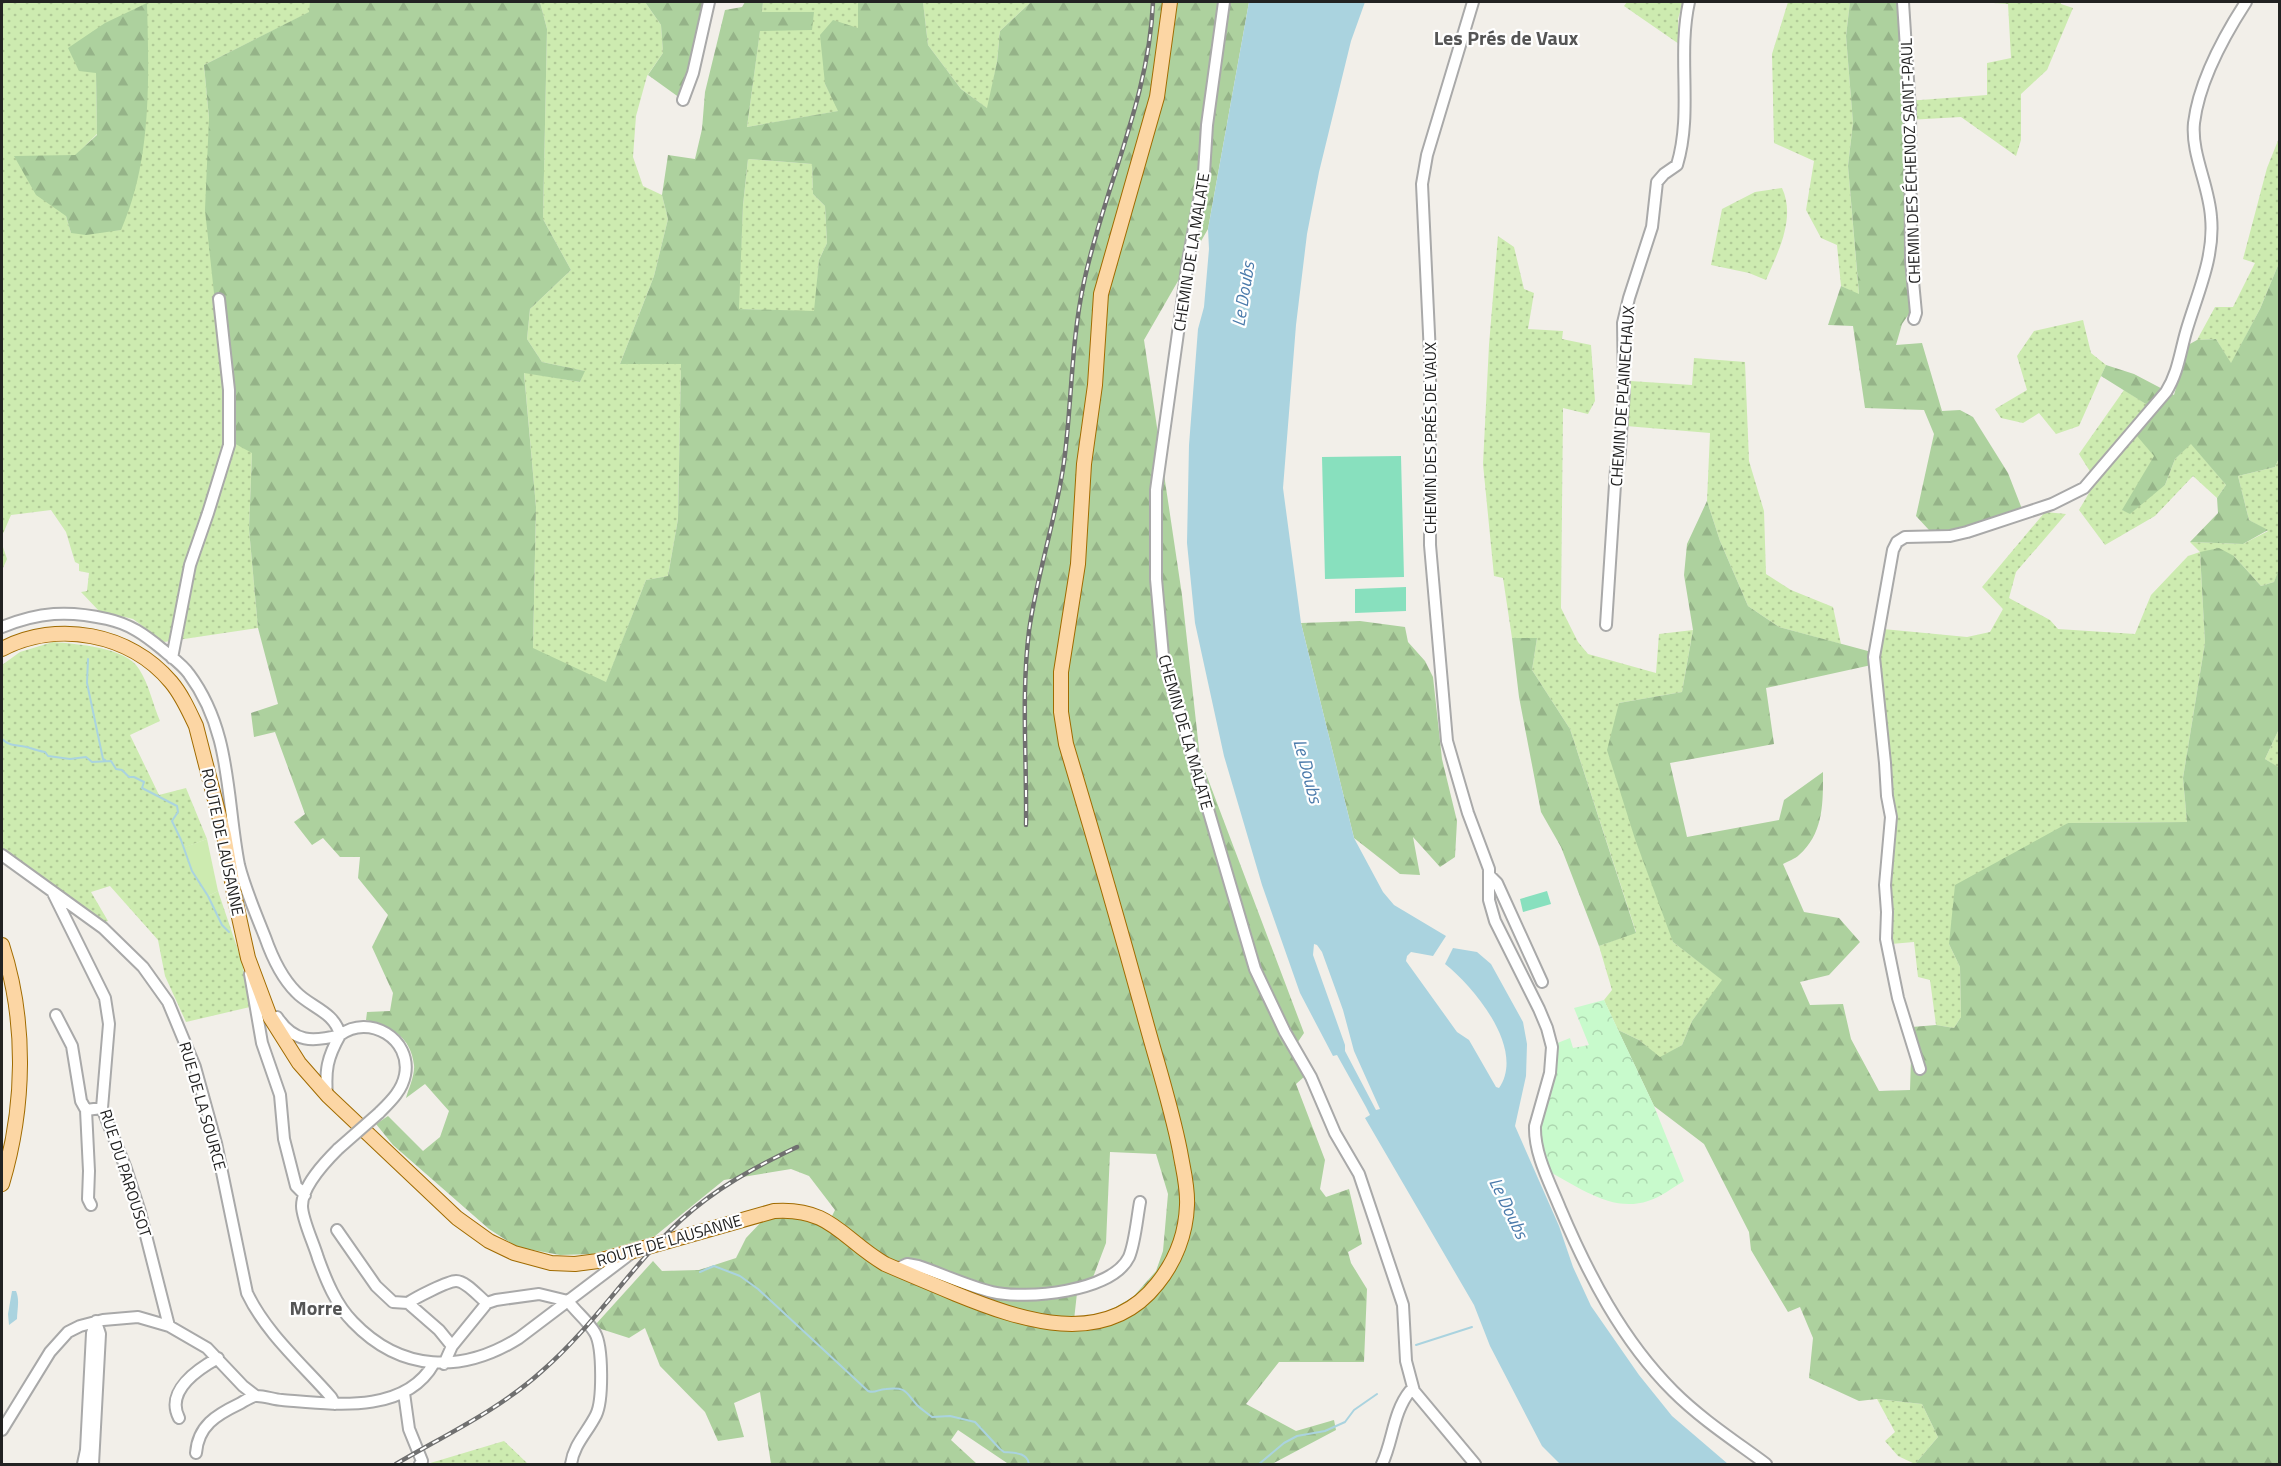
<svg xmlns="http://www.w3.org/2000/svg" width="2281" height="1466" font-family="'Titillium Web',sans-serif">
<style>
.grass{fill:url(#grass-dots);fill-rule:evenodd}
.forest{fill:url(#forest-firs);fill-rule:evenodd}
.park{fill:url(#park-crowns)}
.garden{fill:#cdebb0}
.pitch{fill:#88e0be}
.water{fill:#aad3df;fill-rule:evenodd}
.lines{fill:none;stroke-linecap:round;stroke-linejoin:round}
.stream{stroke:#aad3df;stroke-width:2}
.minor-casing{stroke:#a9a9a9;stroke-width:14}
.major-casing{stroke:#a06b00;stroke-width:16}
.minor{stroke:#fff;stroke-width:10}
.major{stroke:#fcd6a4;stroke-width:14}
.rail-casing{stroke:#707070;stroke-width:4.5}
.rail{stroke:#fff;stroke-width:2;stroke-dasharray:7;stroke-linecap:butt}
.minor-bridge-casing{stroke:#a9a9a9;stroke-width:14;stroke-linecap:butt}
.minor-bridge{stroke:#fff;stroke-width:10}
.labels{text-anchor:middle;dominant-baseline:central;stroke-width:4.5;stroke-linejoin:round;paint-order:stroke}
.street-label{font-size:16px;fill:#222;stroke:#fff}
.water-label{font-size:18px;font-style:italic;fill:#4a7aab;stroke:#fff}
.quarter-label{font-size:20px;font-weight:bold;fill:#555;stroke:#fff}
</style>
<defs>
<pattern id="grass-dots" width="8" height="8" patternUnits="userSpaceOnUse" patternTransform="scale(1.5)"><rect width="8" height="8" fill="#cdebb0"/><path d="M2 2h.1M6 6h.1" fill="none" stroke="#b0c997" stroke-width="1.8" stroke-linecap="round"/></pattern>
<pattern id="forest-firs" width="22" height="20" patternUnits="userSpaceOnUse" patternTransform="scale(1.5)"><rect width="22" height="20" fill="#add19e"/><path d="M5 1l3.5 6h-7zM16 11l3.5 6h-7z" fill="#95b388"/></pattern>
<pattern id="park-crowns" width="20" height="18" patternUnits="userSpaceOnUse" patternTransform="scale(1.5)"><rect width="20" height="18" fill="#c8facc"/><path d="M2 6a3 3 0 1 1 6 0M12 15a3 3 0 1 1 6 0" fill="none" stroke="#acd6af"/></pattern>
</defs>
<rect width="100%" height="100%" fill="#f2efe9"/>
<path class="grass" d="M 2,2 L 310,2 L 310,12 L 204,65 L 209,118 L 252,453 L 249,529 L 258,628 L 164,642 L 133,619 L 99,611 L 81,592 L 87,591 L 89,573 L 79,571 L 79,564 L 75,562 L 66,532 L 51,510 L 11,515 L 2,536 ZM 96,72 L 121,230 L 71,233 L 66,216 L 75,156 L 97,134 Z
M 540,2 L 645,2 L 661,25 L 663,53 L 647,76 L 636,116 L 633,157 L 643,186 L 662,195 L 668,219 L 654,276 L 620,364 L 681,364 L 678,519 L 668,576 L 646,580 L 606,683 L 533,649 L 536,507 L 524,372 L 580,382 L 584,371 L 542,362 L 527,339 L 530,309 L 571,270 L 543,219 L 547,29 Z
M 763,2 L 858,2 L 858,29 L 825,84 L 839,111 L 747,127 L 760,30 L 812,30 L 762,12 Z
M 923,2 L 1031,2 L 1000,31 L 997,62 L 988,109 L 961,89 L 928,45 Z
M 1627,2 L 1683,2 L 1678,19 L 1679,44 L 1624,6 Z
M 1788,2 L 1850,2 L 1846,36 L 1853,123 L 1848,166 L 1859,295 L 1841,286 L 1837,245 L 1821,238 L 1806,210 L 1814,161 L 1774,143 L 1772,54 Z
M 1979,2 L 2061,2 L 2061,4 L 2073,8 L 2047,70 L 2021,94 L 2021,140 L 2016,156 L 1961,117 L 1908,120 L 1907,101 L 1987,95 L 1987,63 L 2011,58 L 2008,4 Z
M 2279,138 L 2279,263 L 2260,309 L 2231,364 L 2216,339 L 2197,340 L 2215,307 L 2233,307 L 2255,263 L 2243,259 L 2267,168 Z
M 748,159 L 812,164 L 813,194 L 825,206 L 827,243 L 819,260 L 815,312 L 738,309 L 743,205 Z
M 1782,188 C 1796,218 1778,252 1766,280 L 1749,273 L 1711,265 L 1722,209 L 1755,192 Z
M 1498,236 L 1514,247 L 1524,289 L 1534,293 L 1528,329 L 1563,331 L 1562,339 L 1591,345 L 1595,401 L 1588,414 L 1563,408 L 1561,608 L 1578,642 L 1588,654 L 1656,673 L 1659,634 L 1693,630 L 1682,692 L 1619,703 L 1673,942 L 1723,980 L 1692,1021 L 1682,1045 L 1660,1058 L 1639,1040 L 1618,1030 L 1604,1000 L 1612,990 L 1599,946 L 1636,932 L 1570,729 L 1532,670 L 1537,638 L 1512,638 L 1503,578 L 1494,576 L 1483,464 L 1489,345 Z
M 2083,320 L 2091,353 L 2106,365 L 2079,426 L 2056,434 L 2039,413 L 2023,423 L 2001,418 L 1995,409 L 2027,390 L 2017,356 L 2034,331 Z
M 1694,358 L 1745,362 L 1749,461 L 1764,511 L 1766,574 L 1791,590 L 1833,607 L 1841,644 L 1779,627 L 1748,606 L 1720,541 L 1707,501 L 1710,433 L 1626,426 L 1630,381 L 1692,385 Z
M 2124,390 L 2157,411 L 2155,455 L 2123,511 L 2165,485 L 2175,459 L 2191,443 L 2226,485 L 2217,498 L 2193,476 L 2155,516 L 2105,545 L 2079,510 L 2096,481 L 2079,454 Z
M 2279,458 L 2280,569 L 2274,582 L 2261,586 L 2234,556 L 2200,552 L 2205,643 L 2183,778 L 2187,822 L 2068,823 L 1949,944 L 1960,967 L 1961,1017 L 1954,1028 L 1936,1025 L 1930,980 L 1918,977 L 1914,942 L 1891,944 L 1889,885 L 1895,821 L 1876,664 L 1883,629 L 1967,637 L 1990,632 L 2003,609 L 1982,587 L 2045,512 L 2066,514 L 2016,572 L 2009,598 L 2050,620 L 2058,629 L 2135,634 L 2151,595 L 2188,556 L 2200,552 L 2190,542 L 2243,544 L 2268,531 L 2249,520 L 2238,476 L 2275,467 Z
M 2,544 L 7,559 L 3,568 L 3,611 L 2,612 Z
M 53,642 C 76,644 126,647 139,669 C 149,684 153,705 160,721 L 130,735 L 159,795 L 186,788 L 207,839 L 183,848 L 208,896 L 218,891 L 242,962 L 250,1007 L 186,1022 L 165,976 L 158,940 L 110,886 L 91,892 L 108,921 L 102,923 L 2,850 L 2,665 L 20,652 Z
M 2279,729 L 2279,768 L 2265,759 Z
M 1877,1399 L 1922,1404 L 1938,1437 L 1915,1464 L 1898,1456 L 1885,1441 L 1895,1432 Z
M 504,1441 L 528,1464 L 427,1464 Z"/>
<path class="forest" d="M 310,2 L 540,2 L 547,29 L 543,219 L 571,270 L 530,309 L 527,339 L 542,362 L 585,371 L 580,382 L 524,373 L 536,507 L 533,648 L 606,682 L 646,580 L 668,576 L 678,519 L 681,364 L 620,364 L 654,276 L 668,219 L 662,195 L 668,155 L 695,159 L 702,129 L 705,92 L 725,10 L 742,7 L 745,2 L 763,2 L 762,12 L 814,12 L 812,30 L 760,31 L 747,127 L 838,111 L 825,84 L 820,35 L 833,20 L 858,28 L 858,2 L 923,2 L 928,45 L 961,89 L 987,108 L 997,62 L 1000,31 L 1031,2 L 1249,2 L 1208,229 L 1144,340 L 1182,595 L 1200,758 L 1304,1033 L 1291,1052 L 1305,1076 L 1296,1084 L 1325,1160 L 1320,1189 L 1326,1197 L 1349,1189 L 1362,1244 L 1348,1252 L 1351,1263 L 1367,1289 L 1364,1362 L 1279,1362 L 1246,1404 L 1296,1431 L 1334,1420 L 1336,1430 L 1272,1464 L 1007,1463 L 958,1430 L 951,1440 L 977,1464 L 771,1464 L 760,1392 L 734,1403 L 744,1437 L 718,1441 L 705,1412 L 660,1366 L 645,1328 L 629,1338 L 601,1329 L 596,1324 L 653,1261 L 662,1271 L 699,1270 L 736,1258 L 746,1238 L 764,1219 L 790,1216 L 827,1226 L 835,1210 L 809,1176 L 791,1169 L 724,1180 L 655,1236 L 592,1254 L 560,1255 L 517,1247 L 489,1229 L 393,1145 L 376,1124 L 388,1116 L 423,1151 L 440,1137 L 449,1111 L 425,1084 L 406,1098 C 409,1088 415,1075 414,1065 C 411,1037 391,1026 366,1020 L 367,1012 L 390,1011 L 393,993 L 372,947 L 388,915 L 358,878 L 360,857 L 340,857 L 323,838 L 312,845 L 294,822 L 305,814 L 275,732 L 254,737 L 251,713 L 278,704 L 258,628 L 249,529 L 252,453 L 230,441 L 205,210 L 209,118 L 204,65 L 309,12 ZM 748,159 L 812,164 L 813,194 L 825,206 L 827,243 L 819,260 L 814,311 L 739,309 L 743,205 ZM 1110,1152 L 1156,1154 L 1168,1194 L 1163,1251 L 1156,1271 L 1133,1297 L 1107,1312 L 1074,1320 L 1078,1284 L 1092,1280 L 1106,1243 Z
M 645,2 L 704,2 L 689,71 L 680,98 L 648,75 L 663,53 L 661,25 Z
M 1850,2 L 1898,2 L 1907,101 L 1913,308 L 1902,324 L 1896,345 L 1922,343 L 1942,411 L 1960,410 L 1973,417 L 2008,473 L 2022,509 L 1957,531 L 1929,530 L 1916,516 L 1934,434 L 1924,410 L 1865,408 L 1853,326 L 1828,325 L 1841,286 L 1859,294 L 1848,166 L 1853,123 L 1846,36 Z
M 147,3 C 149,78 152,160 121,230 L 86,235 L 71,233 L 66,216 L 36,195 L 14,156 L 75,155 L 97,135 L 96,73 L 79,71 L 68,48 L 105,23 Z
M 2279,263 L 2279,458 L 2275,467 L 2238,476 L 2249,520 L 2268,530 L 2243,544 L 2190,542 L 2218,513 L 2217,498 L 2226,485 L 2191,444 L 2175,459 L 2165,485 L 2130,514 L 2122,510 L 2154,456 L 2137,436 L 2157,411 L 2101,376 L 2106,365 L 2134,374 L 2174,395 L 2188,345 L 2197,340 L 2216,339 L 2231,363 L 2260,309 Z
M 1707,501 L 1720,541 L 1748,606 L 1779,627 L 1879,654 L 1876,664 L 1766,688 L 1774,744 L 1670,763 L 1687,837 L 1779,820 L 1784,800 L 1823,772 C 1823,802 1824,833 1799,855 C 1795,859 1788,861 1783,864 L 1804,912 L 1839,918 L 1860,942 L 1829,975 L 1800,982 L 1810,1005 L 1843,1004 L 1851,1039 L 1879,1091 L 1910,1090 L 1912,1027 L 1936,1025 L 1954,1028 L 1961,1017 L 1960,967 L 1949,944 L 1955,885 L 2068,823 L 2187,822 L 2183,778 L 2205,643 L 2200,552 L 2219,548 L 2234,556 L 2261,586 L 2274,582 L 2279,569 L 2279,729 L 2265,759 L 2280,768 L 2279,1464 L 1915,1464 L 1938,1437 L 1922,1404 L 1877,1399 L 1859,1401 L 1809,1378 L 1813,1338 L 1800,1307 L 1788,1312 L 1751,1250 L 1749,1232 L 1704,1144 L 1654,1106 L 1618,1030 L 1639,1040 L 1660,1057 L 1682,1045 L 1692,1021 L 1722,980 L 1673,942 L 1635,839 L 1607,750 L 1619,703 L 1682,692 L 1693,630 L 1684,575 L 1687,544 Z
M 1360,621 L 1405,627 L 1408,642 L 1425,661 L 1433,677 L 1442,759 L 1457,821 L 1455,857 L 1440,867 L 1413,837 L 1420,875 L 1400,874 L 1354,838 L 1301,623 Z
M 1512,638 L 1537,638 L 1532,670 L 1570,729 L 1636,933 L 1599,946 L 1561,847 L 1541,812 L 1519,697 Z"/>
<path class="park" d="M 1604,1000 L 1654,1106 L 1684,1181 C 1672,1188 1661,1197 1648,1201 C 1612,1213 1579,1187 1548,1171 L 1539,1137 L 1540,1127 L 1555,1075 L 1557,1062 L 1555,1044 L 1570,1038 L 1573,1048 L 1589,1045 L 1574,1008 Z"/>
<path class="garden" d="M 207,839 L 218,891 L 208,896 L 192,871 L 182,848 Z"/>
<path class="pitch" d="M 1401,456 L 1404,577 L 1325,579 L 1322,457 Z
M 1406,587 L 1406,611 L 1355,613 L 1355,589 Z
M 1547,891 L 1551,904 L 1523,912 L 1520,899 Z"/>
<path class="water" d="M 1249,2 L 1365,2 L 1351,41 L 1319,172 L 1307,234 L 1296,325 L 1283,488 L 1301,623 L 1354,838 L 1383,892 L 1394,905 L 1446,936 L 1433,956 L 1411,952 L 1407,956 L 1406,961 L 1457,1032 L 1469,1040 L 1496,1087 L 1499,1088 C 1526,1049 1474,987 1445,964 L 1453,948 L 1477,952 L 1491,964 L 1523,1022 L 1527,1044 L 1526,1076 L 1515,1126 L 1559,1226 L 1573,1267 L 1591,1306 L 1639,1375 L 1672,1416 L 1728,1464 L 1560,1464 L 1542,1446 L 1490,1346 L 1474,1305 L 1365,1118 L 1370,1115 L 1366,1107 L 1337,1055 L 1333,1056 L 1300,993 L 1262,885 L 1224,756 L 1195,623 L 1187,543 L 1189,445 L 1198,329 L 1204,307 L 1209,249 L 1208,229 ZM 1314,944 L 1317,945 L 1322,952 L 1343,1010 L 1354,1051 L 1380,1109 L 1376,1110 L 1345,1051 L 1345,1045 L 1313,955 Z
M 12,1291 L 16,1291 C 20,1300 17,1310 17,1319 L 9,1325 L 8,1314 Z"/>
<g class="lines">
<path class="stream" d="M 88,659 L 87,683 L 103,759 L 105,760
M 2,739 C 11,748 20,744 30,748 C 36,750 39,751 45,752 L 48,756 L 70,759 L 86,757 L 92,762 L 111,761 L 116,769 L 122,770 L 129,777 L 134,777 L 144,782 L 142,788 L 177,806 L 178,812 L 172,821 L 181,840 L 192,871 L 208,896 L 222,925 L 229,932
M 700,1272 L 714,1266 L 740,1276 L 758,1289 L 868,1391 C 875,1394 878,1389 886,1389 C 908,1387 905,1392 917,1405 C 921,1409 927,1413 932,1417 L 950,1416 L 975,1422 L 1000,1449 L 1004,1452 C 1014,1453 1027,1452 1029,1464
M 1416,1345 L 1472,1327
M 1259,1464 L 1284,1443 L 1297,1436 L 1325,1431 L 1345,1422 L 1354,1410 L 1377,1394"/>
<g class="minor-casing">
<path id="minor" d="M 1224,2 L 1207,125 L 1204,173 L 1188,261 L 1156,490 L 1156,579 L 1163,656 L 1255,969 L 1285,1032 L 1311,1077 L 1335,1133 L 1359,1174 L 1403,1305 L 1406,1361 L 1414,1391 L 1475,1464
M 1473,2 L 1427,155 L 1422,184 L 1430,355 L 1430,545 L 1447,741 L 1468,813 L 1489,869 L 1489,900 L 1495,921 L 1539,1009 L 1547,1028 L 1552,1047 L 1550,1073 L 1535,1126 C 1534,1154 1550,1183 1560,1208 C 1588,1274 1622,1340 1673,1391 C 1701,1419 1735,1441 1766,1464
M 1903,2 L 1910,111 L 1911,260 L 1916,313 L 1914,319
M 683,100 L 693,73 L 709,2
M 1606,625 L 1616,469 L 1619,463 L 1624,390 L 1623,323 L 1629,298 L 1652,227 L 1657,182 L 1664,174 L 1677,165 C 1693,112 1677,56 1689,2
M 2,627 C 39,612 68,610 107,619 C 130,624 145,635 162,649 C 171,657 182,664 189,674 C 232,732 226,798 239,865 C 245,889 256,914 265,937 C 272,957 281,977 296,992 C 310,1007 335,1012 340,1035
M 172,658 L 190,565 L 208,513 L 229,445 L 229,390 L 219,299
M 2,855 L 103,928 L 143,967 L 168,1002 L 195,1067 L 216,1143 L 247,1293 C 266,1333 302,1364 331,1397 L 335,1404
M 1489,875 L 1497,883 L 1542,982
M 52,891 L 105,998 L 109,1024 L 102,1108 L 125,1166 L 140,1212 L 169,1326
M 250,974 L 262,1043 L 280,1095 L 284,1139 L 296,1186 L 305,1195
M 56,1015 L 72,1046 L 81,1101 L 86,1110 L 102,1108
M 277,1017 C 294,1043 313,1042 340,1035
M 1920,1069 L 1898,998 L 1886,939 L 1887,912 L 1885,885 L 1891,817 L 1887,796 L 1885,763 L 1874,657 L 1893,550 L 1897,542 L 1905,537 L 1950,536 L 1967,532 L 2052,504 L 2084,488 L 2166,392 C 2178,373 2180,353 2186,332 C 2197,294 2215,257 2211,217 C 2209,185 2191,154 2194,123 C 2199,81 2224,36 2246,2
M 327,1096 C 325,1070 327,1058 340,1035 C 369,1013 412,1039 405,1075 C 402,1091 390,1102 379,1113
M 86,1110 L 89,1171 L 88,1199 L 91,1205
M 338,1149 C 325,1162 302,1186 302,1206 C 302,1219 314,1244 318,1258 C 326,1280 336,1305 353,1322 C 401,1372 462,1374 519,1338 L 630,1254
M 337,1230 L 376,1286 L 393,1302 L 408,1303 L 439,1330 L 452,1346
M 896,1269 L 907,1264 L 918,1266 C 942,1274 967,1286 992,1292 C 1026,1300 1112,1292 1129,1257 C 1135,1243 1137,1218 1140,1202
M 568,1301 C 576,1312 588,1321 595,1333 C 603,1347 603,1401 596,1415 C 587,1433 574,1444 571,1464
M 408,1303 C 415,1298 448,1281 456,1281 C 466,1281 479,1297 487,1303
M 444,1364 L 452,1346 L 487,1303 L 496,1300 L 539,1294 L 568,1301
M 404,1393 L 409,1429 L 422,1461 L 420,1464
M 179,1418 C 165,1391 198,1369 218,1358
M 2,1430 L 50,1352 L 68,1332 L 80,1326 L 103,1320 L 138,1317 L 169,1326 L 207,1348 L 243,1386 L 256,1396
M 196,1453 C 198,1426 216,1415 239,1404 C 243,1402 250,1397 255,1396 C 263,1395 274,1400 282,1400 C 332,1404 405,1415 434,1363
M 83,1464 L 86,1450 L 92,1333 L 96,1321
M 93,1464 L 100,1334 L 96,1322
M 1382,1464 C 1393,1441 1393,1412 1410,1391 L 1414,1391"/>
</g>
<g class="major-casing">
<path id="major" d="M 2,649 C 57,620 130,633 171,682 C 182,695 189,711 196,726 L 224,835 L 235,899 L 248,958 L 270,1017 L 299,1063 L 328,1096 L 457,1218 L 489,1241 L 514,1253 L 551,1263 L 575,1264 L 598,1261 L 774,1211 C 831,1207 842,1239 885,1264 C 908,1274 932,1284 956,1294 C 1020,1320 1105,1350 1157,1284 C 1175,1262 1186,1234 1187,1205 C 1188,1187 1183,1169 1180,1151 C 1171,1105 1156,1060 1144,1015 C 1119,924 1093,834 1066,744 L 1061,712 L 1061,672 L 1078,564 L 1084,464 L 1095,385 L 1101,294 L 1157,97 L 1170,2
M 2,945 C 27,1022 25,1107 2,1184"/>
</g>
<use href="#minor" class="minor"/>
<use href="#major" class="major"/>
<g class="rail-casing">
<path id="rail" d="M 1026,825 C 1027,760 1021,696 1029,631 C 1037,574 1056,519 1064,462 C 1072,402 1071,341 1084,282 C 1104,188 1149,100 1153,2
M 396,1464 C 445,1435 499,1410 542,1371 C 594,1326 631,1266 681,1220 C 716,1188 755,1167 797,1147"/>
</g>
<use href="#rail" class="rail"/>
<g class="minor-bridge-casing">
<path id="minor-bridge" d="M 338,1149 L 379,1113"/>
</g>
<use href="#minor-bridge" class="minor-bridge"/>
</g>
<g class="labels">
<g class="street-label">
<text transform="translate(1910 161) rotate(-92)">CHEMIN DES ÉCHENOZ SAINT-PAUL</text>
<text transform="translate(1191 252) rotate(-81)">CHEMIN DE LA MALATE</text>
<text transform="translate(1622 396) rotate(-86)">CHEMIN DE PLAINECHAUX</text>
<text transform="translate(1430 438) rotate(-90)">CHEMIN DES PRÉS DE VAUX</text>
<text transform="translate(1186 732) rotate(74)">CHEMIN DE LA MALATE</text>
<text transform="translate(223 842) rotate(78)">ROUTE DE LAUSANNE</text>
<text transform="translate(203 1106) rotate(74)">RUE DE LA SOURCE</text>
<text transform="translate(126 1173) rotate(72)">RUE DU PAROUSOT</text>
<text transform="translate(669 1240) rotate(-16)">ROUTE DE LAUSANNE</text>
</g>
<g class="water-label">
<text transform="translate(1243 294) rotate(-81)">Le Doubs</text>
<text transform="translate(1308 771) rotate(75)">Le Doubs</text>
<text transform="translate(1509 1208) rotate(64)">Le Doubs</text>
</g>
<g class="quarter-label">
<text x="1506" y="37">Les Prés de Vaux</text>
<text x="316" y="1307">Morre</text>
</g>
</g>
<rect width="2281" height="1466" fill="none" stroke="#222222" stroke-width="6"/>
</svg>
